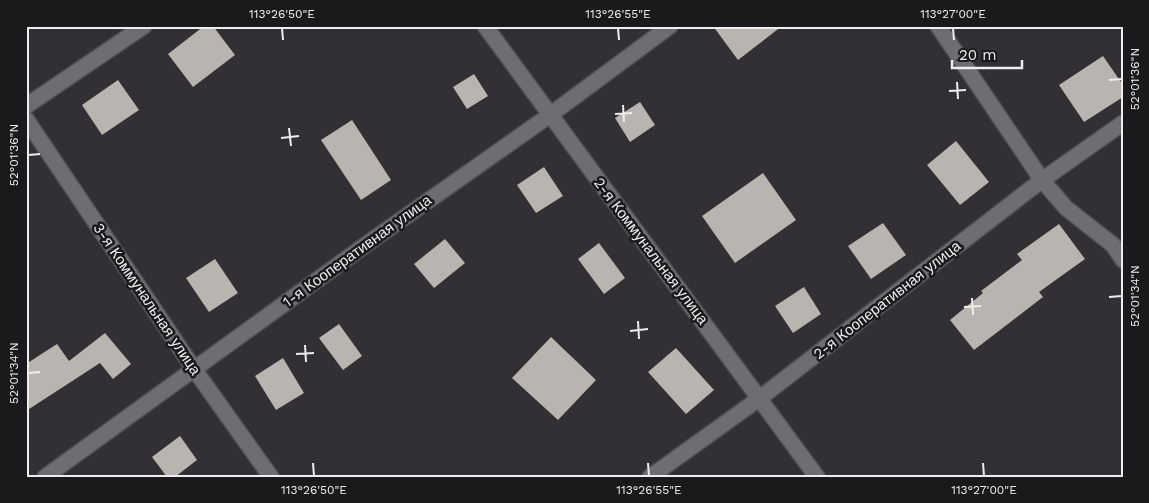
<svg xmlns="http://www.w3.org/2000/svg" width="1149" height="503" font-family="'Work Sans',sans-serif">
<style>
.building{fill:#b9b4af}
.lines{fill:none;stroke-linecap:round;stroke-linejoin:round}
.minor-casing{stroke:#524f54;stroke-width:18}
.minor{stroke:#706d72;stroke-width:15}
.ticks{fill:none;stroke:#efedf0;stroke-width:2}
.labels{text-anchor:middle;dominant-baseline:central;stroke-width:5;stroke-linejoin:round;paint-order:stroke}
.street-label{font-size:15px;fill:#efedf0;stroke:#1a191b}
.neatline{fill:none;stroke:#efedf0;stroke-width:2}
.ticks-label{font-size:12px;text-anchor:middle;fill:#efedf0}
</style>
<rect width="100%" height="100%" fill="#333035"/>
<path class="building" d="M 204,26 L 213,26 L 235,55 L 193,87 L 168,54 Z
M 713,26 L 782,26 L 738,60 Z
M 1103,56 L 1123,85 L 1123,97 L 1084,122 L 1059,85 Z
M 474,74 L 488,96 L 467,109 L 453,87 Z
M 118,80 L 139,110 L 102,135 L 82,105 Z
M 640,102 L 655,125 L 630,142 L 615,118 Z
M 352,120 L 391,180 L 361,200 L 321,140 Z
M 956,141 L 989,182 L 960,205 L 927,165 Z
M 544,167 L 563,196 L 536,213 L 517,185 Z
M 763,173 L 796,220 L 735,263 L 702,216 Z
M 883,223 L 906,255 L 871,279 L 848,246 Z
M 1059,224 L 1085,259 L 1039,292 L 1043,297 L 974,350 L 950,320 L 983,293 L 981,291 L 1022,260 L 1017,254 Z
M 445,239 L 465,263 L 434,288 L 414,264 Z
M 599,243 L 625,278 L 604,294 L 578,259 Z
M 215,259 L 238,293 L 209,312 L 186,278 Z
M 804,287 L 821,314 L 793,333 L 775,306 Z
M 339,324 L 362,356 L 343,370 L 319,338 Z
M 105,333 L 131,364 L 113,379 L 100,363 L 26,411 L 26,364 L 57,344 L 69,361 Z
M 551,337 L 596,380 L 558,420 L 512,378 Z
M 676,348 L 714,390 L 686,414 L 648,372 Z
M 283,358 L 304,393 L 276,410 L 255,376 Z
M 180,436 L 197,460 L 175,477 L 167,477 L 152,457 Z"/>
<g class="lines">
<g class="minor-casing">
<path id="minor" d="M 485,26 L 817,477
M 938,26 L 1042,180 L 1066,208 L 1113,245 L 1123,260
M 26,106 L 144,26
M 26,119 L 194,369 L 271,477
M 45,477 L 371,241 L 550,115 L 670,26
M 650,477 L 760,398 L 1042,180 L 1123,123"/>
</g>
<use href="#minor" class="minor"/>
</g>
<path class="ticks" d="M 282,28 L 283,40M 618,28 L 619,40M 953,28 L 954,40M 1109,80 L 1122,79M 957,82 L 958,99M 949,91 L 966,90M 623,105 L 624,122M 615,114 L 632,113M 289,128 L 291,146M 281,138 L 299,136M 28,155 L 40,154M 1109,297 L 1122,296M 972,298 L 973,315M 964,307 L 981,306M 638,321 L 639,339M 630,331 L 648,329M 305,345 L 306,362M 296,354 L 314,353M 28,373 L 40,372M 313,463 L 314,476M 648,463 L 649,476M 983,463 L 984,476"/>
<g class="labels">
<g class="street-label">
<text transform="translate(357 251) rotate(-36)">1-я Кооперативная улица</text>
<text transform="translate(651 251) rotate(53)">2-я Коммунальная улица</text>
<text transform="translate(147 299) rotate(56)">3-я Коммунальная улица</text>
<text transform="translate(887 300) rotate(-38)">2-я Кооперативная улица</text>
</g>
</g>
<rect width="1149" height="503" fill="none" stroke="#1a191b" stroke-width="55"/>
<path d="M952 60v8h70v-8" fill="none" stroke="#efedf0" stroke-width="2.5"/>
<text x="959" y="60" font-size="15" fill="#efedf0" stroke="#1a191b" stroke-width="4" paint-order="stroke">20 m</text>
<rect x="28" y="28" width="1094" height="448" class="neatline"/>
<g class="ticks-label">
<text x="282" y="18">113°26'50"E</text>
<text x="618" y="18">113°26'55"E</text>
<text x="953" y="18">113°27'00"E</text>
<text transform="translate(1135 79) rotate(-90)" y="4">52°01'36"N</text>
<text transform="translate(14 155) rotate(-90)" y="4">52°01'36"N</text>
<text transform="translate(1135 296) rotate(-90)" y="4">52°01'34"N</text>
<text transform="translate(14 373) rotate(-90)" y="4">52°01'34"N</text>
<text x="314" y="494">113°26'50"E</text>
<text x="649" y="494">113°26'55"E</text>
<text x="984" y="494">113°27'00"E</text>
</g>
</svg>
